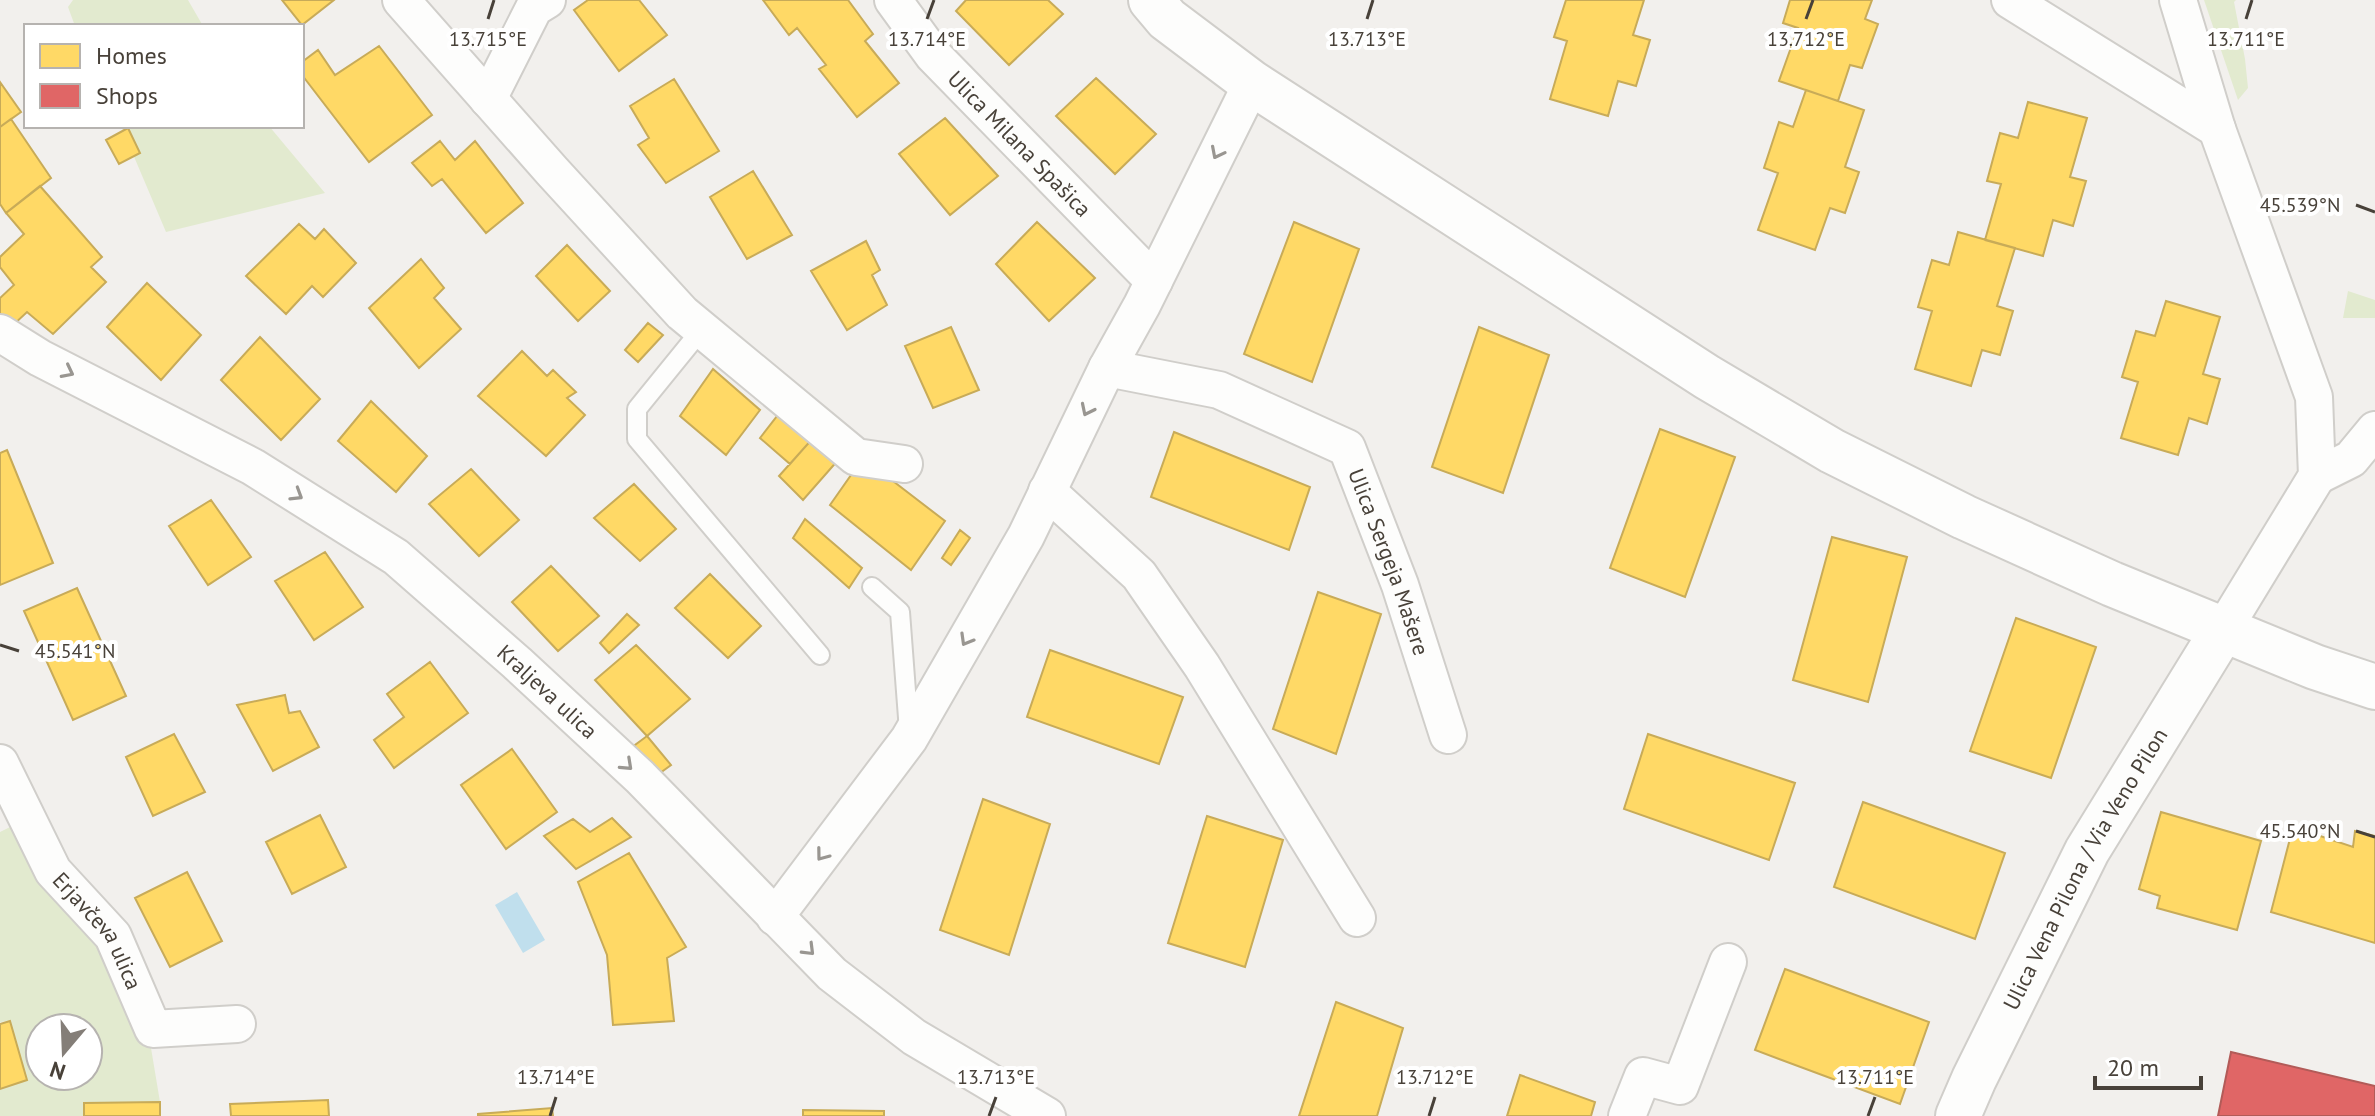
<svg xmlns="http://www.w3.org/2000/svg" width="2375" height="1116" font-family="'PT Sans',sans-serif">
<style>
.green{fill:#e2eacf;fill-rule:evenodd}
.water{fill:#c0dfed}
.homes{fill:#ffd966;stroke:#c8ab58;stroke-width:2}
.shops{fill:#e06666;stroke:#b25b58;stroke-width:2}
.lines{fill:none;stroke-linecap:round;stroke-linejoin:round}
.service-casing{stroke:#d0ceca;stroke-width:22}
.minor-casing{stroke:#d0ceca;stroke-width:40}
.tertiary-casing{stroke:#d0ceca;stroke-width:48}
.service{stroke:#fdfdfc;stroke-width:18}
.minor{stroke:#fdfdfc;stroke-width:36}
.tertiary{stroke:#fdfdfc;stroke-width:44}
.oneway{stroke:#999691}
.ticks{fill:none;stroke:#484139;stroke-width:3}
.labels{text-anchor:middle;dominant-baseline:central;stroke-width:8;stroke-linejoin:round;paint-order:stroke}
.street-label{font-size:22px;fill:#484139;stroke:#fff}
.ticks-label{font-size:20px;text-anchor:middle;fill:#484139;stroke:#fff;stroke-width:8;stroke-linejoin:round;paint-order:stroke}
</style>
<rect width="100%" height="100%" fill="#f2f0ed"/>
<path class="green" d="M 73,0 L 188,0 L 203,26 L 75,26 L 68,7 Z
M 2204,0 L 2236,0 L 2234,2 L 2245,59 L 2248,88 L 2238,100 Z
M 121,126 L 269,126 L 325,193 L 166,232 Z
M 2348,291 L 2375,300 L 2375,318 L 2343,318 Z
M 10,827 L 46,880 L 100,943 L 129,1020 L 150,1042 L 160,1102 L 84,1103 L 84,1116 L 0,1116 L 0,1089 L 27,1080 L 10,1021 L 0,1022 L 0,832 ZM 40,1028 L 88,1028 L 88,1076 L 40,1076 Z"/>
<path class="water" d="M 517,892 L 545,940 L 523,953 L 495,905 Z"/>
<path class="homes" d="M 282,0 L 334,0 L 302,25 Z
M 588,0 L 639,0 L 667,35 L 619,71 L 574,10 Z
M 763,0 L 848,0 L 873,34 L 865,41 L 899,83 L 857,117 L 819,69 L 826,65 L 797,28 L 789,35 Z
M 966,0 L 1048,0 L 1063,14 L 1009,65 L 956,11 Z
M 1566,0 L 1644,0 L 1633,35 L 1650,40 L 1636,86 L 1618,81 L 1608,116 L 1550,99 L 1567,41 L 1554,37 Z
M 1790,0 L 1872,0 L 1865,19 L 1878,24 L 1862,68 L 1850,65 L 1838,101 L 1779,81 L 1798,28 L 1783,23 Z
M 379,46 L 432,115 L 369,162 L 302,75 L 302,62 L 318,50 L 335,75 Z
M 1096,78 L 1156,134 L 1115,174 L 1056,116 Z
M 674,79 L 719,151 L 666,183 L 638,145 L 649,138 L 630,106 Z
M 0,82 L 21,112 L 0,127 Z
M 1806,90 L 1864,110 L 1845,167 L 1859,172 L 1845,213 L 1830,208 L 1815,250 L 1758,230 L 1778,173 L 1764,168 L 1779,122 L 1793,127 Z
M 2028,102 L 2087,118 L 2070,177 L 2086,181 L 2073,226 L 2053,220 L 2043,256 L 1985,240 L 2001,184 L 1987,181 L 2000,133 L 2018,138 Z
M 945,118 L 998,176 L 950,215 L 899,154 Z
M 11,119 L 51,178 L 6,213 L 0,204 L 0,127 Z
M 128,128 L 140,153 L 119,164 L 106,140 Z
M 440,141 L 455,160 L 475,141 L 523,203 L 486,233 L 442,179 L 432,186 L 412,163 Z
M 753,171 L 792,235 L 747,259 L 710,197 Z
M 40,186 L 102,257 L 91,267 L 106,282 L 53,334 L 27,312 L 10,328 L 0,319 L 0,298 L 14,285 L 0,267 L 0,257 L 24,234 L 6,213 Z
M 1037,222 L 1095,278 L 1049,321 L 996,264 Z
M 1294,222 L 1359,249 L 1312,382 L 1244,354 Z
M 299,224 L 315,239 L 324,229 L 356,263 L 323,297 L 312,286 L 286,314 L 246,276 Z
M 1958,232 L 2015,248 L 1997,306 L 2013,311 L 2000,355 L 1982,350 L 1971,386 L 1915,369 L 1932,311 L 1918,307 L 1932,260 L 1949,265 Z
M 866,241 L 880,270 L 872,275 L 887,305 L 847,330 L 811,271 Z
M 567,245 L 610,291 L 578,321 L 536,276 Z
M 421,259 L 444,288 L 434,298 L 461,329 L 419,368 L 369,308 Z
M 147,283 L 201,335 L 161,380 L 107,327 Z
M 2166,301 L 2220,317 L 2203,374 L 2220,379 L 2207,424 L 2189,418 L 2178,455 L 2121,438 L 2138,382 L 2122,377 L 2136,331 L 2155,336 Z
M 648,323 L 663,335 L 638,362 L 625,350 Z
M 951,327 L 979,390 L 933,408 L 905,346 Z
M 1479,327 L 1549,355 L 1503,493 L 1432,467 Z
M 260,337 L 320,399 L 281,440 L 221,380 Z
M 522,351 L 547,376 L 553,370 L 576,392 L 567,398 L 585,415 L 546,456 L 478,396 Z
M 713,369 L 760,410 L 726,455 L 680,416 Z
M 371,401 L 427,456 L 396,492 L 338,441 Z
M 781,411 L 814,437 L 790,464 L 760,438 Z
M 1660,429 L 1735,457 L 1685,597 L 1610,568 Z
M 1174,432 L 1310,487 L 1289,550 L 1151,497 Z
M 814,437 L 839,459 L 803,500 L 779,476 Z
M 7,450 L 53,563 L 0,585 L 0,453 Z
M 863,458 L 945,521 L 911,570 L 830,505 Z
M 471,469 L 519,520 L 479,556 L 429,504 Z
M 634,484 L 676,529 L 640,561 L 594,518 Z
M 211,500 L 251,557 L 208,585 L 169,526 Z
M 805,519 L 862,568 L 849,588 L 793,538 Z
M 960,530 L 970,538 L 951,565 L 942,558 Z
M 1832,537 L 1907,557 L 1868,702 L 1793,680 Z
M 325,552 L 363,607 L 314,640 L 275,581 Z
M 551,566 L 599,616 L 558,651 L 512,602 Z
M 710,574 L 761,626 L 728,658 L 675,608 Z
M 77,588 L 126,696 L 73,720 L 24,611 Z
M 1318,592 L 1381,614 L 1336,754 L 1273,729 Z
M 627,614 L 639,625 L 609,653 L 600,643 Z
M 2016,618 L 2096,647 L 2051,778 L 1970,751 Z
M 636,645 L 690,699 L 647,736 L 595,680 Z
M 1050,650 L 1183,697 L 1159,764 L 1027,717 Z
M 430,662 L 468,713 L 394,768 L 374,740 L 404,717 L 387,694 Z
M 285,695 L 289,713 L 300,711 L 319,747 L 273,771 L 237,705 Z
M 174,734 L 205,792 L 153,816 L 126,757 Z
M 1648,734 L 1795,783 L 1769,860 L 1624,809 Z
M 647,736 L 671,765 L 656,776 L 631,748 Z
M 512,749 L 557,812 L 506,849 L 461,785 Z
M 983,799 L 1050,824 L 1009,955 L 940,930 Z
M 1863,802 L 2005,853 L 1975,939 L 1834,887 Z
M 2161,812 L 2261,841 L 2237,930 L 2157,908 L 2160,896 L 2139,889 Z
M 320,815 L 346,867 L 292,894 L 266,842 Z
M 1207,816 L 1283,840 L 1245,967 L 1168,943 Z
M 612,818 L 631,837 L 576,869 L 544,836 L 573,819 L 590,832 Z
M 2293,827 L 2353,847 L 2355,831 L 2375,836 L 2375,943 L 2271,912 Z
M 629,853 L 686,947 L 667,958 L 674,1021 L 613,1025 L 607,955 L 578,882 Z
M 187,872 L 222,941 L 170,967 L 135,898 Z
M 1785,969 L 1929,1022 L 1900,1104 L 1755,1050 Z
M 1336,1002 L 1403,1028 L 1377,1116 L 1299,1116 Z
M 10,1021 L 27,1080 L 0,1089 L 0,1024 Z
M 1520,1075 L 1595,1102 L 1591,1116 L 1507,1116 Z
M 328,1100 L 329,1116 L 231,1116 L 230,1104 Z
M 160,1102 L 160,1116 L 84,1116 L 84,1103 Z
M 552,1108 L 553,1116 L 478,1116 L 478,1114 Z
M 803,1110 L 884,1111 L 884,1116 L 803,1116 Z"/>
<path class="shops" d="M 2231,1052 L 2375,1086 L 2375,1116 L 2218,1116 Z"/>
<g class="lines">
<g class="service-casing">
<path id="service" d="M 702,329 L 637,409 L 637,439 L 820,655
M 872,587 L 900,612 L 909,731"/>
</g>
<g class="minor-casing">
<g id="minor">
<path d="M 401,0 L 552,171 L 682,313 L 856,457 L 904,464"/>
<path id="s1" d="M 893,0 L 933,55 L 1154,281"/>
<path d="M 2010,0 L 2217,129"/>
<path d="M 2178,0 L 2217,129 L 2314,397 L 2317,476 L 2223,630"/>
<path d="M 488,99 L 534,8 L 547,0"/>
<path id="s2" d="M 0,333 L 40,358 L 253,467 L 396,557 L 517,663 L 640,777 L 832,974 L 914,1037 L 1047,1116"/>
<path id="s3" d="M 1107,368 L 1219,390 L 1347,448 L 1400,585 L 1448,735"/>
<path d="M 2317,476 L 2351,459 L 2375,430"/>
<path d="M 1047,491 L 1139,575 L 1202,666 L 1357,918"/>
<path id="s4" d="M 0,763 L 53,871 L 113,936 L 153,1029 L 237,1024"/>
<path d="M 775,917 L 909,739 L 1026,536 L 1107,368 L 1142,305 L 1252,83"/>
<path d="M 1627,1116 L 1643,1076 L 1680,1086 L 1728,962"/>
</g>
</g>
<g class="tertiary-casing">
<g id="tertiary">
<path d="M 1151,0 L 1167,19 L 1252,83 L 1707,377 L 1832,451 L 1964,517 L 2112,584 L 2315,667 L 2375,687"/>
<path id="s5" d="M 1958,1116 L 1974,1079 L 2087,851 L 2223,630"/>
</g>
</g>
<use href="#service" class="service"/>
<use href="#minor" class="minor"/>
<use href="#tertiary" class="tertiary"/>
</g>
<defs><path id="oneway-chevron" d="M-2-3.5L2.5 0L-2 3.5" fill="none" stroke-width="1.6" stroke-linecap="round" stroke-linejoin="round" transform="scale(2)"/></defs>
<g class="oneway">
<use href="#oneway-chevron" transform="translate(1217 153) rotate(117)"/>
<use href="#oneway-chevron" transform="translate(68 372) rotate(27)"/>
<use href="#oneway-chevron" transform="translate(1087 410) rotate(116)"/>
<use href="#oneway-chevron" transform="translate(297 495) rotate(32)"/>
<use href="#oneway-chevron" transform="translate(966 640) rotate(120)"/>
<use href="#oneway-chevron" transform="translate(627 765) rotate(43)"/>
<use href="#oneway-chevron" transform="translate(822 855) rotate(127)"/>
<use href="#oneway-chevron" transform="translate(809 950) rotate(45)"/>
</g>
<path class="ticks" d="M 488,19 L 494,0M 927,19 L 934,0M 1367,19 L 1373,0M 1806,19 L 1813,0M 2246,19 L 2252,0M 2356,205 L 2375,212M 0,645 L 19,651M 2356,831 L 2375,837M 550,1116 L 556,1097M 989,1116 L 996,1097M 1429,1116 L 1435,1097M 1868,1116 L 1875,1097"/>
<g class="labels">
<g class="street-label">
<text stroke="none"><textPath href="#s1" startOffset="192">Ulica Milana Spašica</textPath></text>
<text stroke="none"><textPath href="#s3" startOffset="376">Ulica Sergeja Mašere</textPath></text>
<text stroke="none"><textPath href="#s2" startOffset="658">Kraljeva ulica</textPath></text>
<text stroke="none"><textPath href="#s5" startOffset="278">Ulica Vena Pilona / Via Veno Pilon</textPath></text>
<text stroke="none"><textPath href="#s4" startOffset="196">Erjavčeva ulica</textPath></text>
</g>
</g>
<g class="ticks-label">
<text x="488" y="46">13.715°E</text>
<text x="927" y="46">13.714°E</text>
<text x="1367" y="46">13.713°E</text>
<text x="1806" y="46">13.712°E</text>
<text x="2246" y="46">13.711°E</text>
<text x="2300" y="212">45.539°N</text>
<text x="75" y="658">45.541°N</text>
<text x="2300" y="838">45.540°N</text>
<text x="556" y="1084">13.714°E</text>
<text x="996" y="1084">13.713°E</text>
<text x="1435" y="1084">13.712°E</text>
<text x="1875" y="1084">13.711°E</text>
</g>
<rect x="24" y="24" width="280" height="104" fill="#ffffff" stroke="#b6b3b0" stroke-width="2"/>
<rect x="40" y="44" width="40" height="24" fill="#ffd966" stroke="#b6b3b0" stroke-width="2"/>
<text x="96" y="64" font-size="24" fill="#484139">Homes</text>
<rect x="40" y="84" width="40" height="24" fill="#e06666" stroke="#b6b3b0" stroke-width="2"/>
<text x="96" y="104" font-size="24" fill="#484139">Shops</text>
<g transform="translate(64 1052) rotate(199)"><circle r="38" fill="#ffffff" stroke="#b6b3b0" stroke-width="2"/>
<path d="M0-6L14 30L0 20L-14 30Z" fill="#847e78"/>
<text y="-12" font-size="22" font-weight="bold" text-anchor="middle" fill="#484139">N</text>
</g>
<path d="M2095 1076v12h106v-12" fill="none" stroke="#484139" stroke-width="4"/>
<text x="2107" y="1076" font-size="24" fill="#484139" stroke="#ffffff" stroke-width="6" paint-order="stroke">20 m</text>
</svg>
